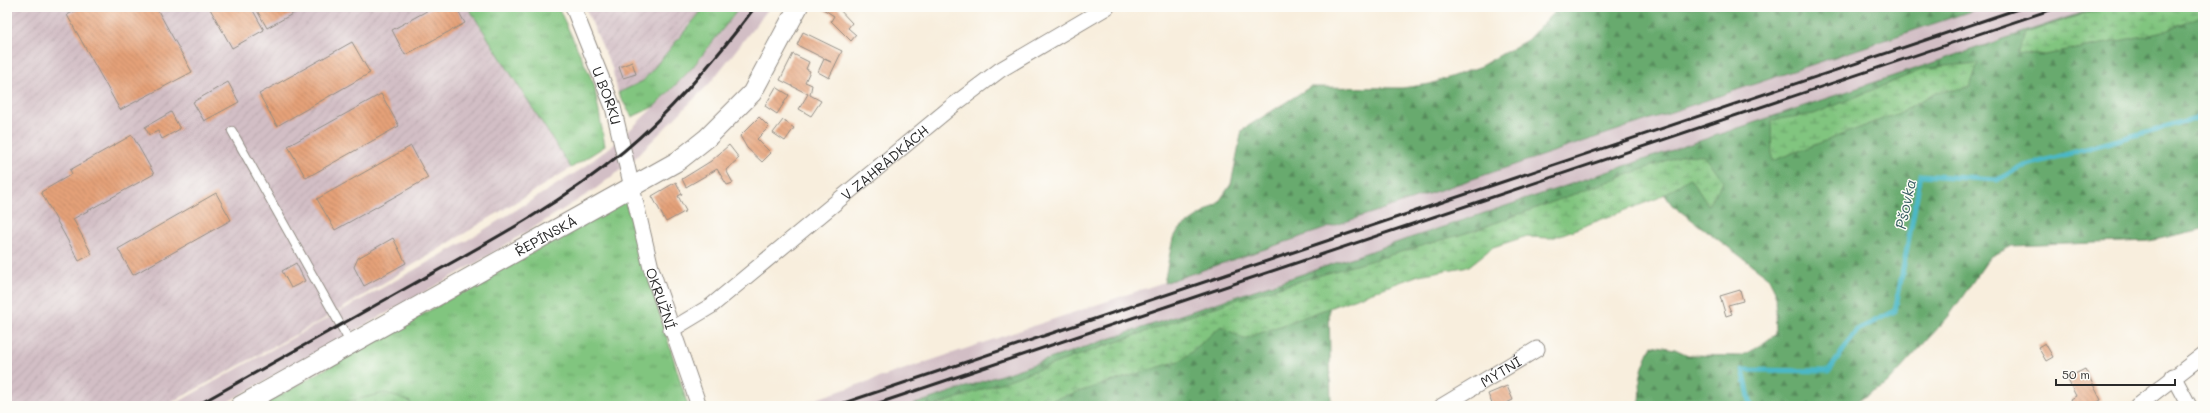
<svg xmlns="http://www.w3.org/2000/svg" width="2210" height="413" font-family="Mali,sans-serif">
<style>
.industrial{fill:url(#industrial-furrows)}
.railway{fill:#d2bec5}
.grass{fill:url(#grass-tufts);stroke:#567855}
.forest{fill:url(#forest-firs);stroke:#4a6a4c}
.wetland{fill:url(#wetland-marsh);stroke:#567855}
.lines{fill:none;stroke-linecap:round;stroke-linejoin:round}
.stream{stroke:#4bb8c6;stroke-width:5}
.building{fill:url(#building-back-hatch)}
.service-casing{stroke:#928c84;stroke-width:10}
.minor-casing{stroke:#928c84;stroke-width:17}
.tertiary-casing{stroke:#928c84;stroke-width:21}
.service{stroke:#fff;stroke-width:8}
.minor{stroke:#fff;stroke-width:15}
.tertiary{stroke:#fff;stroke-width:19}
.rail{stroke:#2b2b2b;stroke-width:3}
.labels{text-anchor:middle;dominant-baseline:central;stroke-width:3;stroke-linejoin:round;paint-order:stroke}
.street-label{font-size:14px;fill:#2b2b2b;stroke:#fdfcf7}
.water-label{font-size:15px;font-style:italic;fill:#365c61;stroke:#fdfcf7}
</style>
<defs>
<pattern id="industrial-furrows" width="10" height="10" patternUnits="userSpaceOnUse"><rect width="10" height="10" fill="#d2bec5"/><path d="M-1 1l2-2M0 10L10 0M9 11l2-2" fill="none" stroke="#b4a3a9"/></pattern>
<pattern id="grass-tufts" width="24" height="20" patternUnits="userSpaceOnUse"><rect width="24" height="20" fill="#81c57f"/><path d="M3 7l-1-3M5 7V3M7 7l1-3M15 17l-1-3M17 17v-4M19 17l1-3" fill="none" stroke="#6aa068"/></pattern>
<pattern id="forest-firs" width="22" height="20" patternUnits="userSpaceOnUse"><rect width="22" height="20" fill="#68aa6e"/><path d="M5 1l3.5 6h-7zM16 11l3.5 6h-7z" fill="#568b5b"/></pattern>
<pattern id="wetland-marsh" width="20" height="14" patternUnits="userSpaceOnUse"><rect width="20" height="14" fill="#81c57f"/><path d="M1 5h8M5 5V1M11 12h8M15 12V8" fill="none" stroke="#6aa068"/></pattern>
<pattern id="building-back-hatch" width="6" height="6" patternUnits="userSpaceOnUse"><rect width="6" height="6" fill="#e5a178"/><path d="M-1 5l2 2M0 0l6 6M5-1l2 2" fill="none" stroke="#ba8363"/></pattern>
</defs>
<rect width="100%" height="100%" fill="#fdfcf7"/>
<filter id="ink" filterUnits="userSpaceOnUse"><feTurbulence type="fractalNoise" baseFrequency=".025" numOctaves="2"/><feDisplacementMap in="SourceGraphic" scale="8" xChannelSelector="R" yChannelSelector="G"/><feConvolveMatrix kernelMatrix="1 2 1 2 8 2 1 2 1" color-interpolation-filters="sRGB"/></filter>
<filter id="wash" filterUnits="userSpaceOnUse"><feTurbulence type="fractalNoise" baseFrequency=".012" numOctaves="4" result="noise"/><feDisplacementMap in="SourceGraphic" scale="16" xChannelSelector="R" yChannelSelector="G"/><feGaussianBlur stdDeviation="0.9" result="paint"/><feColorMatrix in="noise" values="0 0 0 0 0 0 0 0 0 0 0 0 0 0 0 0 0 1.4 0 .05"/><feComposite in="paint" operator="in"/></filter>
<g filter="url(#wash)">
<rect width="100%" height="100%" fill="#f8eedd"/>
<path class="industrial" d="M 7,7 L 468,7 L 571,168 L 333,314 L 165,406 L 7,406 Z
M 585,7 L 705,7 L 643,81 L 618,93 L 612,68 Z"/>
<path class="railway" d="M 740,7 L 770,7 L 710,83 L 633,160 L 594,190 L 478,262 L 220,406 L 171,406 L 466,241 L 580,170 L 617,142 L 655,106 L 692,68 Z
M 1983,7 L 2099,7 L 909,406 L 795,406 Z"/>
<path class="grass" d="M 468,7 L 558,7 L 594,84 L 605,146 L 571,168 Z
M 705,7 L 740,7 L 692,68 L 655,106 L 632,117 L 618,93 L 643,81 Z
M 625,200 L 688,406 L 260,406 Z"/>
<path class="forest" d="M 1559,7 L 1983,7 L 1164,283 L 1173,238 L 1181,228 L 1218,203 L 1231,184 L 1242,130 L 1310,87 L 1402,88 L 1430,84 L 1479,67 L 1527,40 Z
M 2099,7 L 2203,7 L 2203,229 L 2150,241 L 2012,246 L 1990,257 L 1949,316 L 1887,384 L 1847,406 L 1638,406 C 1642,397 1640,391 1640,381 C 1641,368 1647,357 1652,345 L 1675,349 L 1688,355 L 1740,356 L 1755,349 L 1776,334 L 1775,291 L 1768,277 L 1672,205 L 1660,188 L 1585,211 L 1329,306 L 1331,406 L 909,406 Z"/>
<path class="wetland" d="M 2104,7 L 2203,7 L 2203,15 L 2164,32 L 2045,55 L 2017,52 L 2026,33 Z
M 1978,63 L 1970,87 L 1934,93 L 1899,113 L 1772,161 L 1771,120 L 1814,114 L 1926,68 Z
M 1682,155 L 1705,156 L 1723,182 L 1708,205 L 1690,178 L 1658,198 L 1552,238 L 1524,237 L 1493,247 L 1469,266 L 1419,275 L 1244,339 L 1221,326 L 1182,360 L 1032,406 L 935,406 L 1238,299 L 1473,231 Z
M 385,393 L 411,402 L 409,406 L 326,406 Z"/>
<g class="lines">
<path class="stream" d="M 1751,406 L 1743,370 L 1829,371 L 1857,330 L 1895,311 L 1921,175 L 1997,180 L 2021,167 L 2203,116"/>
</g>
<g id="blocks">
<path class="building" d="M 83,7 L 156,7 L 192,72 L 120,110 L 67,15 Z
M 209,7 L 251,7 L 264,30 L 232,48 Z
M 255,7 L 305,7 L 267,28 Z
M 434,7 L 456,7 L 465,23 L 405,55 L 392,30 Z
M 820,7 L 837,7 L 852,23 L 848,28 L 856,35 L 851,41 L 831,21 L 834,16 Z
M 803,32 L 842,51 L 829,78 L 818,72 L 824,59 L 831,62 L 797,45 Z
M 352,42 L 370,73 L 277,126 L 259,94 Z
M 793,54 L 809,62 L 806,69 L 810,71 L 805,82 L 812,85 L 810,95 L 821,101 L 811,116 L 799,109 L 808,94 L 780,80 Z
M 632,62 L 636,74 L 623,78 L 619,67 Z
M 228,82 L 239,102 L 204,121 L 193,102 Z
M 776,87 L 789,95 L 777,114 L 765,106 Z
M 381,94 L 399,126 L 306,178 L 288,146 Z
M 171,112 L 180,129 L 162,139 L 158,131 L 149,135 L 145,127 Z
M 759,117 L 769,127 L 757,139 L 771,153 L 762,162 L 747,148 L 740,136 Z
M 783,120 L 794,128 L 785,141 L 773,133 Z
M 132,135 L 154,174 L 73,219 L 92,254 L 79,261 L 41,192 L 72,174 L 70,170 Z
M 729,145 L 739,158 L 726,170 L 733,183 L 727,185 L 717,169 L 686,187 L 682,179 L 711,161 Z
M 411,146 L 428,178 L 335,230 L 317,199 Z
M 676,182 L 682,194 L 678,196 L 686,211 L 666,222 L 652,196 Z
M 216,193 L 231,220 L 133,275 L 118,249 Z
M 393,238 L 406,263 L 364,286 L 354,267 L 358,258 Z
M 296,263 L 305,281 L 291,288 L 282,271 Z
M 1740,290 L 1743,301 L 1728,305 L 1732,314 L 1726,316 L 1720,296 Z
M 2045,343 L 2053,357 L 2046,361 L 2038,347 Z
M 2085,369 L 2101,400 L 2090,406 L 2074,406 L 2071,399 L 2076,396 L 2067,378 Z
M 1507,386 L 1513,400 L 1500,406 L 1493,406 L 1488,394 Z"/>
</g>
</g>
<g filter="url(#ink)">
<use href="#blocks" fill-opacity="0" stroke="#928c84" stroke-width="1"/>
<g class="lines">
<g class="service-casing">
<path id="service" d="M 232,131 L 351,344"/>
</g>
<g class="minor-casing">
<g id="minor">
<path id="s1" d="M 573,7 L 613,107 L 651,268 L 699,406"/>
<path id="s2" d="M 671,330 L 711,306 L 951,107 L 1000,70 L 1107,7"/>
<path d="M 2173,376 L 2189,406"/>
<path id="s3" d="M 1442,406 L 1537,349"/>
<path d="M 2137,406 L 2203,355"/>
</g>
</g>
<g class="tertiary-casing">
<g id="tertiary">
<path id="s4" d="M 240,406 L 678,161 L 707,138 L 752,93 L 798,7"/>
</g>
</g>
<use href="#service" class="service"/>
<use href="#minor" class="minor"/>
<use href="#tertiary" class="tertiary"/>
<path class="rail" d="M 196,406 C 272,363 348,321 424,278 C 493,240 563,202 624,151 C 674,109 716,59 755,7
M 835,406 L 2024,7
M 870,406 L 2059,7"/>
</g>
</g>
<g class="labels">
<g class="street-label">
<text stroke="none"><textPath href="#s1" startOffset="95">U BORKU</textPath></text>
<text stroke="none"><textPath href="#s2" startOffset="272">V ZAHRÁDKÁCH</textPath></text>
<text stroke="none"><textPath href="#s4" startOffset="350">ŘEPÍNSKÁ</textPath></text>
<text stroke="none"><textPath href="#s1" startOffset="305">OKRUŽNÍ</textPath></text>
<text stroke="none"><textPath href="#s3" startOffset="68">MÝTNÍ</textPath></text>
</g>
<g class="water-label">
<text transform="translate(1905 204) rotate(-78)">Pšovka</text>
</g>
</g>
<rect width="2210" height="413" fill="none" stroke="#fdfcf7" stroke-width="24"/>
<path d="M2056 379v6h119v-6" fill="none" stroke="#2b2b2b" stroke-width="2"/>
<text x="2062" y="379" font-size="12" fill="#2b2b2b" stroke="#fdfcf7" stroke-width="3" paint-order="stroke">50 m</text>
</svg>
